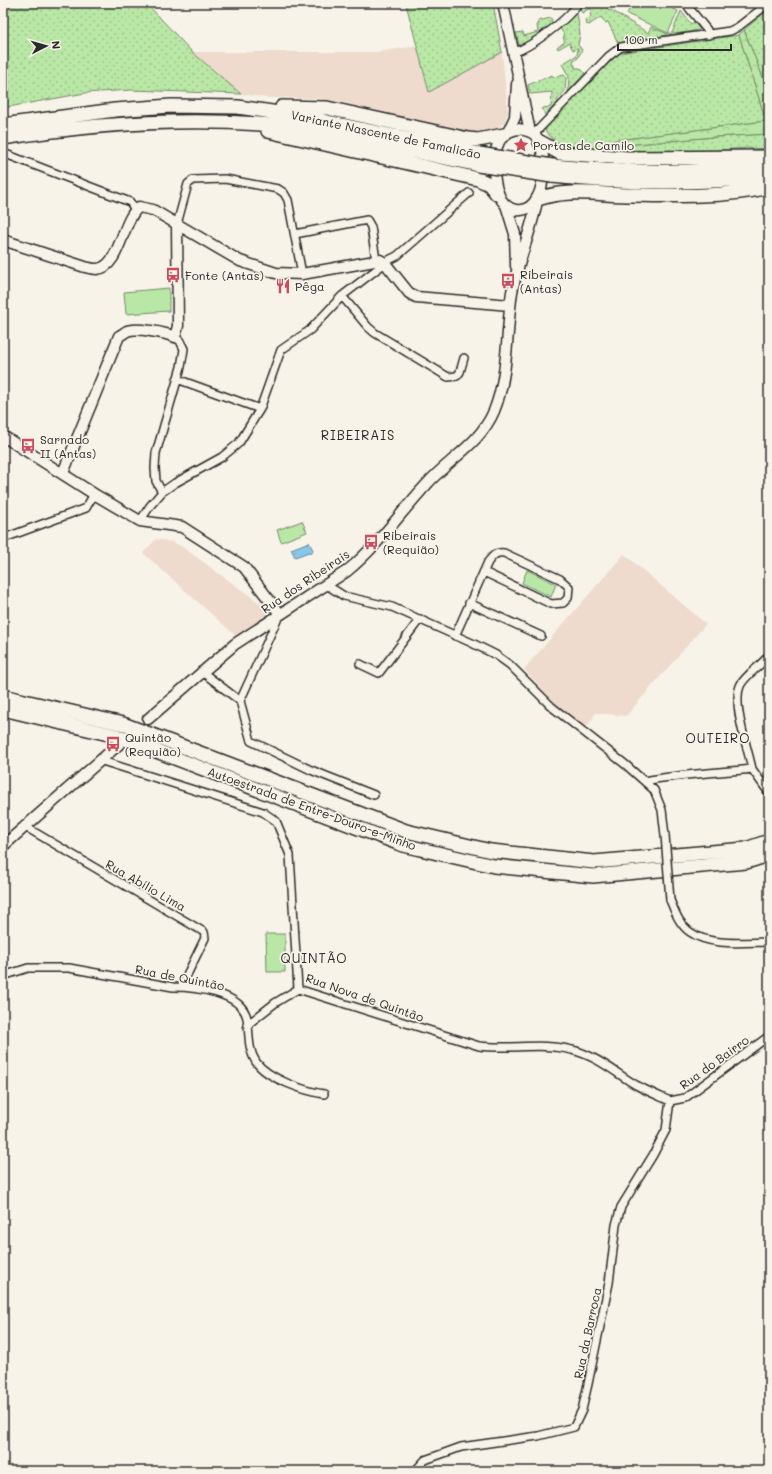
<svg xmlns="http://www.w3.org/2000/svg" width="772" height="1474" font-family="Mali,sans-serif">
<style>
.built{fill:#eedbce}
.grass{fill:url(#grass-dots);stroke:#728968}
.forest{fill:url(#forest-crowns);stroke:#728968}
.pitch{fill:#b9e7a5;stroke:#728968}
.water{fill:url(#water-ripples);stroke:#63899d}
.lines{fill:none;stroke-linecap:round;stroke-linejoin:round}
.street-casing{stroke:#2b2b2b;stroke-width:10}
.secondary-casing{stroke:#2b2b2b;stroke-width:13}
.highway-casing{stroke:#2b2b2b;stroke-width:16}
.street{stroke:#f7f3e8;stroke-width:7}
.secondary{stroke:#f7f3e8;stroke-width:10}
.highway{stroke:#f7f3e8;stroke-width:13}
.street-bridge-casing{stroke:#2b2b2b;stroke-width:10;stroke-linecap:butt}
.highway-bridge-casing{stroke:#2b2b2b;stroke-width:16;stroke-linecap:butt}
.street-bridge{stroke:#f7f3e8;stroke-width:7}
.highway-bridge{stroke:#f7f3e8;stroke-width:13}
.labels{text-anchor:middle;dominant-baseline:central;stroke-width:3.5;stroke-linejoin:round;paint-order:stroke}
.street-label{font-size:12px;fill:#2b2b2b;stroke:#f7f3e8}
.poi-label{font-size:12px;fill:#2b2b2b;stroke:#f7f3e8;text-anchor:start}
.neighbourhood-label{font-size:13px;letter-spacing:1px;fill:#2b2b2b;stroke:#f7f3e8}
</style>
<defs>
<pattern id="grass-dots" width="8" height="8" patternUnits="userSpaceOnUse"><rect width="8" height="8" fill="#b9e7a5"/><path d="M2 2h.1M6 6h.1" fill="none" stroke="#9fc68e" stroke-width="1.8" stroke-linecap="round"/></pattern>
<pattern id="forest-crowns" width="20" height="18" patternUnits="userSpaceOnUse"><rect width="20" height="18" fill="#b9e7a5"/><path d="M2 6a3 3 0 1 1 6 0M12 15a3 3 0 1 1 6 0" fill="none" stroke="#9fc68e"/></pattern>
<pattern id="water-ripples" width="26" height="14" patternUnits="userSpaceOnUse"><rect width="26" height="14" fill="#88c7e9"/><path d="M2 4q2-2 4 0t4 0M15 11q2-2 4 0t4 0" fill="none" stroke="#76abc8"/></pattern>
</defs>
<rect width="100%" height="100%" fill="#f7f3e8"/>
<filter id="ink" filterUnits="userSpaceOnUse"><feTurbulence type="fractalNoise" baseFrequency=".025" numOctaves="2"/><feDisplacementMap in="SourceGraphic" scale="8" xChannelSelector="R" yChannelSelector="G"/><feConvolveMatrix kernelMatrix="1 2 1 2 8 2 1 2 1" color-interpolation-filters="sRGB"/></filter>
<g filter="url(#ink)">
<path class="built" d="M 417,46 L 429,91 L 502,52 L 508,111 L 505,122 L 492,133 L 474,134 L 389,115 L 346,103 L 317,98 L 267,98 L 241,94 L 192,52 L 377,52 Z
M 156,539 L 172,542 L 181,546 L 272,612 L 236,636 L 143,553 Z
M 624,554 L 706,624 L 626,716 L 596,713 L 586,728 L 563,713 L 524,669 Z"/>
<path class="grass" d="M 3,3 L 148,3 L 147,4 L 192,52 L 241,94 L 131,90 L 85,93 L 3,108 Z
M 410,3 L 493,3 L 502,52 L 429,92 L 406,4 Z
M 581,3 L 604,3 L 609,11 L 611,10 L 648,33 L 651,27 L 668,34 L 672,33 L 681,11 L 691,24 L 694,22 L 700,30 L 618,43 L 608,22 L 605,23 L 601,17 L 589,25 L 586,24 L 585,21 L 591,17 L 590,14 L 592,12 L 590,8 L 582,13 L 579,8 Z
M 769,9 L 769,93 L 744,30 Z
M 577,12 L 580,35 L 578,45 L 582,50 L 577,59 L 574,59 L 573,65 L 575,65 L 575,68 L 580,68 L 585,73 L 568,92 L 569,77 L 562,64 L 577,55 L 578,48 L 573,50 L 569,43 L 558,49 L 557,47 L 565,42 L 563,37 L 565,36 L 558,25 Z
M 551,18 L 553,25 L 524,47 L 519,45 L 516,33 L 523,32 L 524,36 L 538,32 L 537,25 L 539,24 L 538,21 Z
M 739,35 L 766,121 L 603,142 L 602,147 L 714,137 L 769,134 L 769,149 L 747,148 L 694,152 L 602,151 L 559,146 L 545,131 L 547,126 L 619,53 Z
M 552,75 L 553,77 L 564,75 L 566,78 L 565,91 L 557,100 L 559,102 L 545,115 L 542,108 L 551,107 L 552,92 L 530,94 L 528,85 Z"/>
<path class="forest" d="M 744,30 L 769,93 L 769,134 L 714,137 L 602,147 L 602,142 L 766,121 L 739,35 Z"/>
<path class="pitch" d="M 632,3 L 661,3 L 678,11 L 668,33 L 627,14 Z
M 169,288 L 169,311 L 126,314 L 124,292 Z
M 302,521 L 307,532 L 281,542 L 277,530 Z
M 527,570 L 556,584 L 551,597 L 522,583 Z
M 266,934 L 285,934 L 285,972 L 267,972 Z"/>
<path class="water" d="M 309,542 L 313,550 L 311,553 L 309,552 L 295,557 L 291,549 Z"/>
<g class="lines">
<g class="street-casing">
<path id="street" d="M 685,3 L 707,30 L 708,35
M 514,52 C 530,48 570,18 578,3
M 534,134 L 609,56 L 621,47 L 730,31 L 738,27 L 769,3
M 3,153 L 130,202 L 135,210
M 177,224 L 188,184 L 193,180 L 225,179 L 278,189 L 284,193 L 288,200 L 302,274
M 295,234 L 367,220 L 371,227 L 376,260
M 342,296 L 368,327 L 375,333 L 448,377 L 457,376 L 460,372 L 464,358
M 177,379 L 260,409
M 162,492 L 156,481 L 155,468 L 156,453 L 181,367 L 184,349 L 180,341 L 175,337
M 140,521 L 150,506 L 162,492 L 175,483 L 222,457 L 239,443 L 260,409 L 281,350 L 310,330 L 342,296 L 389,260 L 397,256 L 469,193
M 3,534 L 7,537 L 86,508 L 94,494
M 325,584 L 344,596 L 392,607 L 472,643 L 496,655 L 510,665 L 552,707 L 626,765 L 654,790 L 662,810 L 665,835
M 469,603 L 541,636
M 279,616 L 240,701 L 251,741 L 311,770 L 374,795
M 455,636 L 488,562 C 493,556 495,552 504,553 L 560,579 L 569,587 L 568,598 L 563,603 L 551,604 L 484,572
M 360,664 L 379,673 L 420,619
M 201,671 L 240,701
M 99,760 L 263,812 L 276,821 L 290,855 L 298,989
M 752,769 C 748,748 731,702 741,684 C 748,673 761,666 769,655
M 645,781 C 680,774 716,773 752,769 L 769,793
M 24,826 L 204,932 L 205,938 L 181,987
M 670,900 C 675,912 679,924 690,932 C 711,947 745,942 769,942
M 3,976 L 28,968 L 69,968 L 173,987 C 194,987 241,992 247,1018 C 250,1033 247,1048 256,1062 C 268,1079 305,1091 324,1094
M 298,989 L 479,1046 C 510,1050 542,1042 572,1050 C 595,1055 616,1073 636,1085 C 647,1091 659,1096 670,1101
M 247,1025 L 275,1003 L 298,989
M 670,1101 L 685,1098 L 769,1036
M 415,1471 L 425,1460 L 461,1447 L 538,1436 L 574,1427 L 582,1410 L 588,1384 L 609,1283 L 616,1225 L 621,1207 L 653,1155 L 666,1130 L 670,1101"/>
</g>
<g class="secondary-casing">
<path id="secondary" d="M 503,3 L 530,132
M 518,129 C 524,130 530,130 535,135 C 549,149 548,214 516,210 C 491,206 490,157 500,140 C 504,133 510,131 518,129 Z
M 508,132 L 515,117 L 517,84
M 506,205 L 515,234 L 516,266
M 3,240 L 85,267 C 89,268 93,269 97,269 C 120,268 122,219 139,207 L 153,210 L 240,261 L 276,273 L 302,274 L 380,260 L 385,263 L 409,293 L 416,297 L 510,305
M 3,436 L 94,494 L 140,521 L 182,527 L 244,567 L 280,614
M 63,473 L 119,336 C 122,335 125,332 127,331 C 136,327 166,333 175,337 L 178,326 L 177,224
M 148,719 L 235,644 L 347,571 C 378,546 400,513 427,484 C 449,459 480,444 494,411 C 509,374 506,331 512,292 C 518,261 531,232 537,201
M 3,846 L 119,744"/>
</g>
<g class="highway-casing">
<path id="highway" d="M 282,107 L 327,108 L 468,139 L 478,140 L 504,135
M 3,125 L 115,110 L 171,106 L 238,107 L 299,116 L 479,154
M 268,131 L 478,179 L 489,184 L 497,194
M 3,138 C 100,123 196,116 293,127 C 310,129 327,133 344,137 C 389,145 433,155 478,165
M 540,142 L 560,153 L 628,158 L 769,157
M 552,166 C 624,173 697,175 769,164
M 552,176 C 625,184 696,184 769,177
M 538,199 C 568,188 600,195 632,195 C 677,196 725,197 769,187
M 3,696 L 123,724 L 406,831 L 491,851 L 594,862 L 746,849 L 769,841
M 3,709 L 117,736 L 403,845 L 494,866 L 593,876 L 746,862 L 769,855"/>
</g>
<use href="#street" class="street"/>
<use href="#secondary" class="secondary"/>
<use href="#highway" class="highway"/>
<g class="street-bridge-casing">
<path id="street-bridge" d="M 665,835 L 670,900"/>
</g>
<g class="highway-bridge-casing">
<path id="highway-bridge" d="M 479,154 L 552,166
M 478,165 L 552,176"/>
</g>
<use href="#street-bridge" class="street-bridge"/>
<use href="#highway-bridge" class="highway-bridge"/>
</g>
</g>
<defs>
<g id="sight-bare" transform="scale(1.2)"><path d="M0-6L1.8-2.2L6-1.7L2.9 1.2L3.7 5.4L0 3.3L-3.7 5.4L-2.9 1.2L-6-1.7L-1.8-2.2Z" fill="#d1495b" stroke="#f7f3e8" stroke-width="2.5" paint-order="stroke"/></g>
<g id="bus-bare" transform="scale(1.2)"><path d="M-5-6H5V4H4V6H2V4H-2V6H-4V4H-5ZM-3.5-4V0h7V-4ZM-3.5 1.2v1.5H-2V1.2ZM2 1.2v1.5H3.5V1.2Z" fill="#d1495b" stroke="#f7f3e8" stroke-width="2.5" paint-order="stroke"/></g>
<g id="restaurant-bare" transform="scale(1.2)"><path d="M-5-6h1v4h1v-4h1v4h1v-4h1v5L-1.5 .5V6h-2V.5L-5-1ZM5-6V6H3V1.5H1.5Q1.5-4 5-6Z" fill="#d1495b" stroke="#f7f3e8" stroke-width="2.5" paint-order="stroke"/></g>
</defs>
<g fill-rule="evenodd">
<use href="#sight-bare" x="521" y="145"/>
<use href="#bus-bare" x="173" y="275"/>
<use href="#bus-bare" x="508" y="281"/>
<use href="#restaurant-bare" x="283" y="286"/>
<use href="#bus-bare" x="28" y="446"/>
<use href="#bus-bare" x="371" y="542"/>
<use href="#bus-bare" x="113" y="744"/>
</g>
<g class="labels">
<g class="street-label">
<text transform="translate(386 134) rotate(12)">Variante Nascente de Famalicão</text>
<text transform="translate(305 581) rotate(-34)">Rua dos Ribeirais</text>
<text transform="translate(312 808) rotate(20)">Autoestrada de Entre-Douro-e-Minho</text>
<text transform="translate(146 885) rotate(30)">Rua Abílio Lima</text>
<text transform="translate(180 977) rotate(11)">Rua de Quintão</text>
<text transform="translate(365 997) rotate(19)">Rua Nova de Quintão</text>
<text transform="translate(714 1062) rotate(-36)">Rua do Bairro</text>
<text transform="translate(587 1333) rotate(-78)">Rua da Barroca</text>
</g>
<g class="poi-label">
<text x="533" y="145">Portas de Camilo</text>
<text x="520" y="274">Ribeirais<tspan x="520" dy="14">(Antas)</tspan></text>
<text x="185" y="275">Fonte (Antas)</text>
<text x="295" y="286">Pêga</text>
<text x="40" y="439">Sarnado<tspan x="40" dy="14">II (Antas)</tspan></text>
<text x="383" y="535">Ribeirais<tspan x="383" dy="14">(Requião)</tspan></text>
<text x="125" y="737">Quintão<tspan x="125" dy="14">(Requião)</tspan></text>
</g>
<g class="neighbourhood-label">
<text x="358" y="434">RIBEIRAIS</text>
<text x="718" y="737">OUTEIRO</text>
<text x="314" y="957">QUINTÃO</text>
</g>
</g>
<rect width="772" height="1474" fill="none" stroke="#f7f3e8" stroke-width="16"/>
<rect x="8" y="8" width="756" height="1458" fill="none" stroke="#2b2b2b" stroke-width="1.5" filter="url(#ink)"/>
<g transform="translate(46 46) rotate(84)" stroke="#f7f3e8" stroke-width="3" paint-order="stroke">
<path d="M0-3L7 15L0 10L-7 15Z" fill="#2b2b2b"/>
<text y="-6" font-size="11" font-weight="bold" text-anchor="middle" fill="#2b2b2b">N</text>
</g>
<path d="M618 44v6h113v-6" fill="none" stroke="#2b2b2b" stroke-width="2"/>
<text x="624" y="44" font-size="12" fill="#2b2b2b" stroke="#f7f3e8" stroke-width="3" paint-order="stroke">100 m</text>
</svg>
